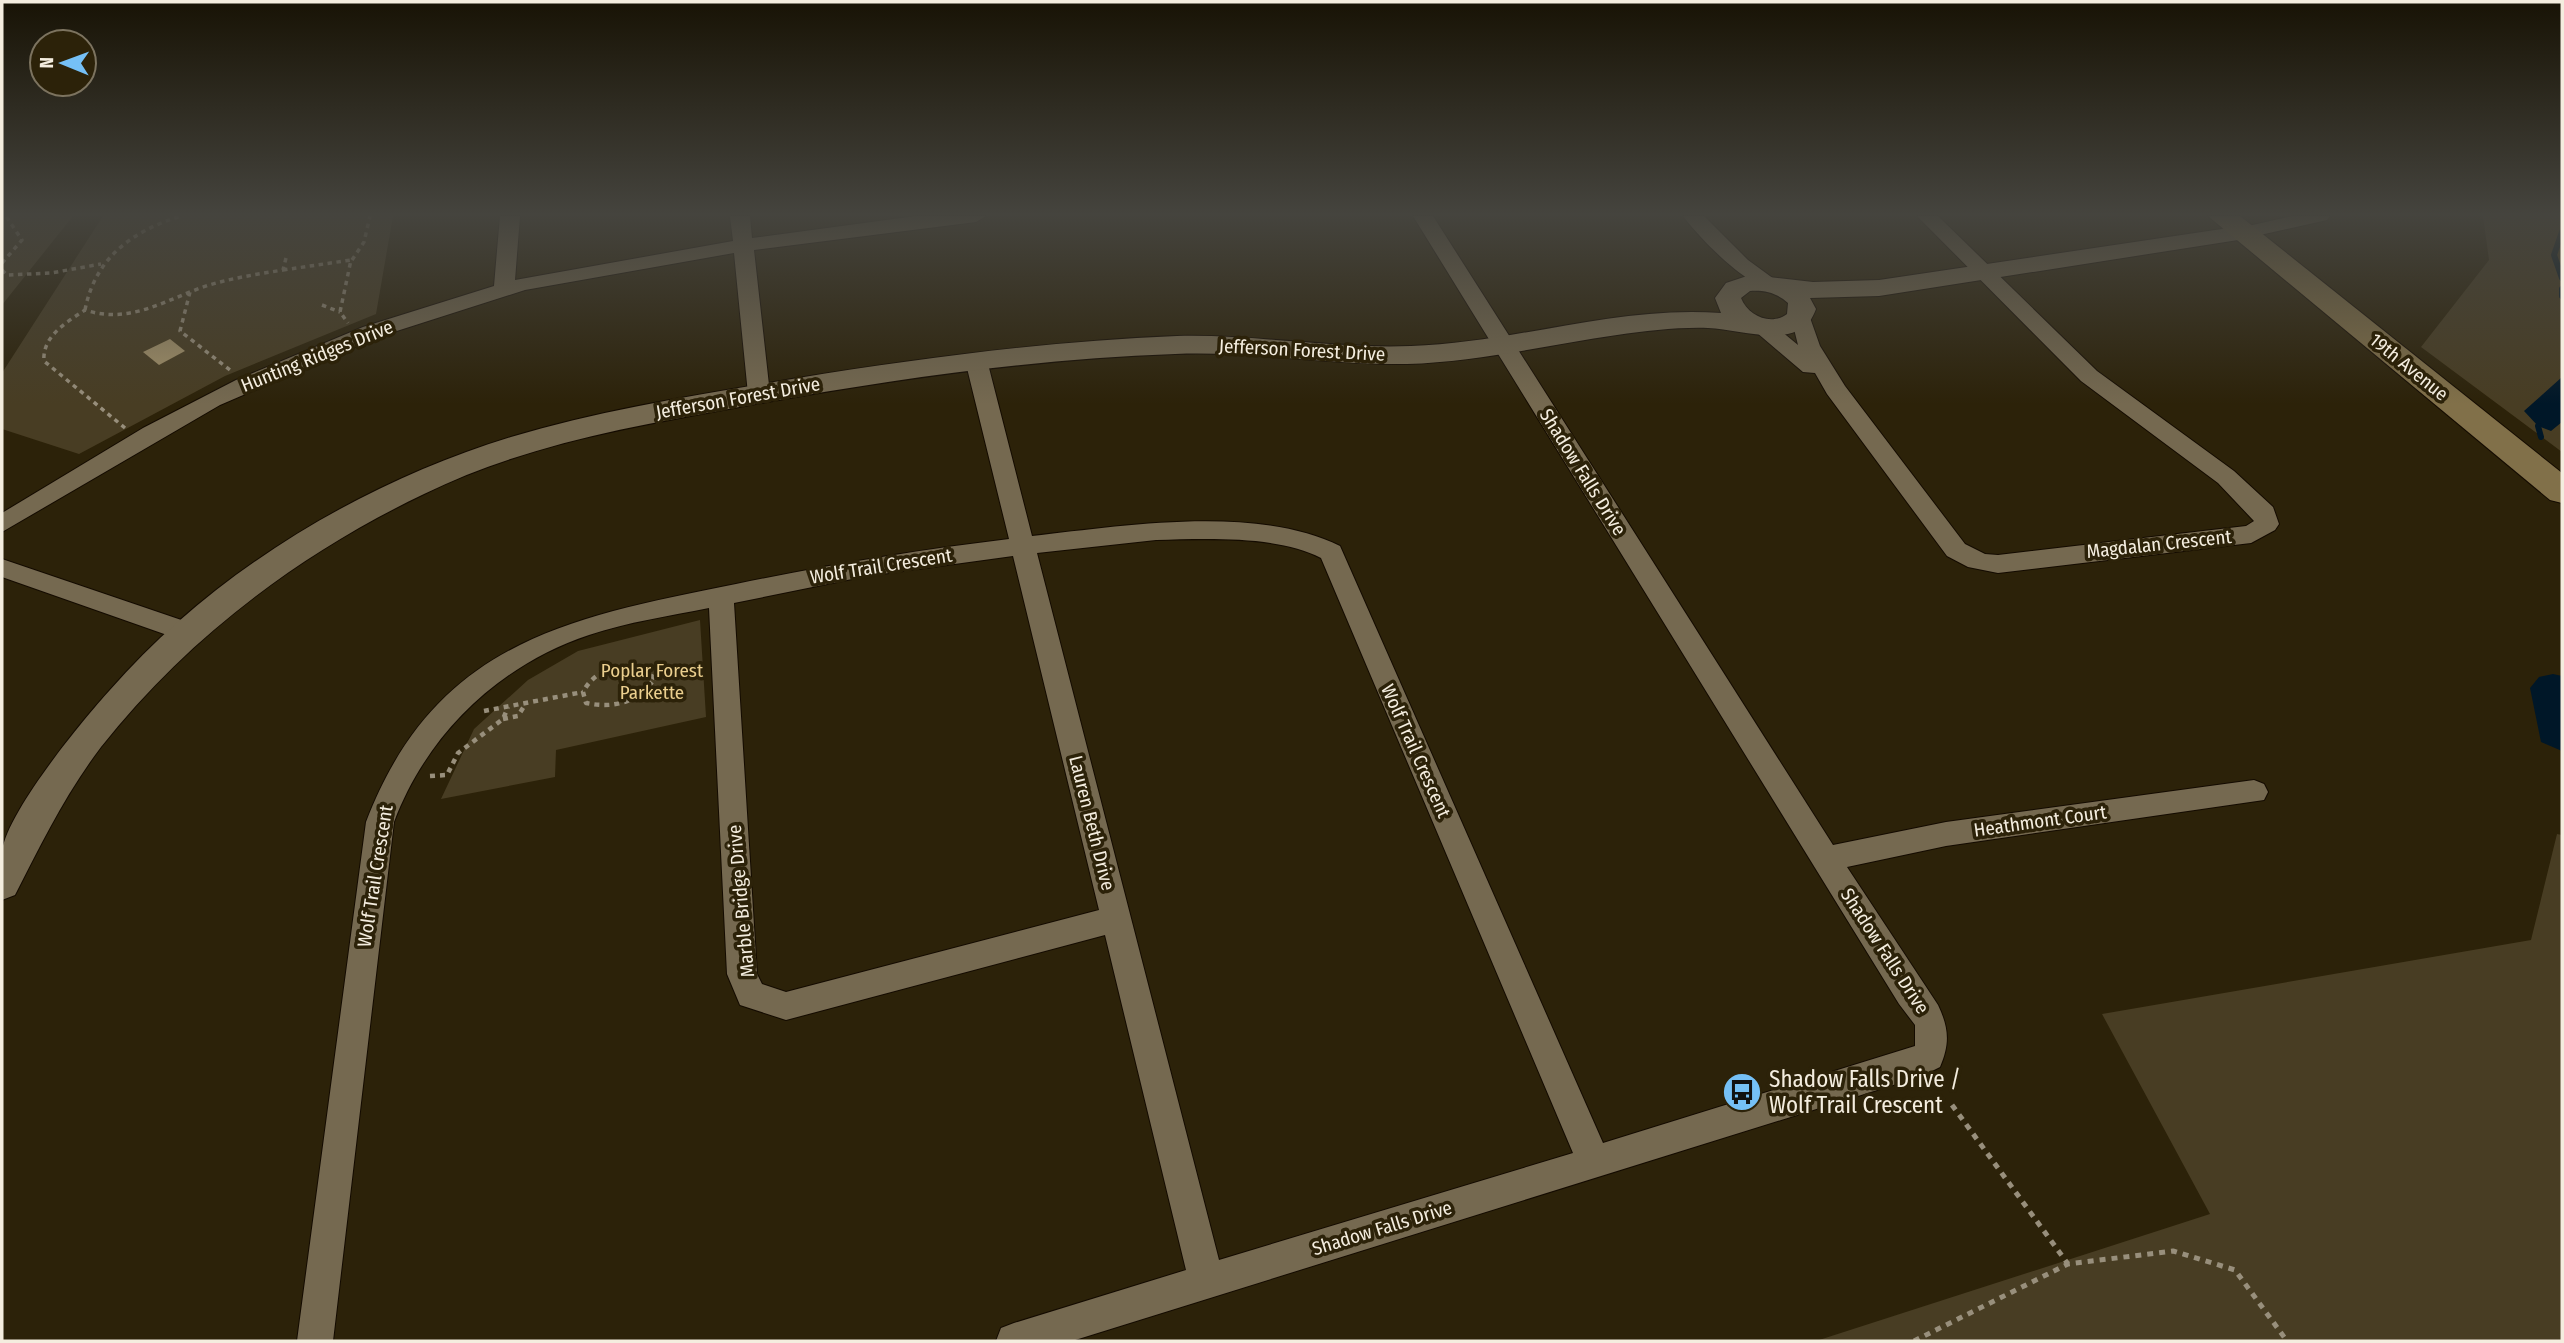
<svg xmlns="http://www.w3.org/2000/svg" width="2564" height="1343" font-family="'Fira Sans Condensed',sans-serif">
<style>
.green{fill:#483d23}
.water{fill:#001728}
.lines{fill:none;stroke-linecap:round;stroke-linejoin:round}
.stream{stroke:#001728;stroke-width:6}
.building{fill:#a3926b}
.minor-casing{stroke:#140b00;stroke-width:2}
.tertiary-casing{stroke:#140b00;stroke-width:2}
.secondary-casing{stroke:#140b00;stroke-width:2}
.path-far2{stroke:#988f7c;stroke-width:3.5;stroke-dasharray:4.5 4.5;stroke-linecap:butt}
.path-far1{stroke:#988f7c;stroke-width:4.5;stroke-dasharray:5 5;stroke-linecap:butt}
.path{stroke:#988f7c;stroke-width:5;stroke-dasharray:6 6;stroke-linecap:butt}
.minor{fill:#756950;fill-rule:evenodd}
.tertiary{fill:#756950;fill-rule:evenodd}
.secondary{fill:#817049;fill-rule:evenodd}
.labels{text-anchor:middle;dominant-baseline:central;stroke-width:7;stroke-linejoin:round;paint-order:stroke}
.street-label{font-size:19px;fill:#f4eddf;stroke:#2c2209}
.park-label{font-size:19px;fill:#ebcf8e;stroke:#2c2209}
.near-poi-label{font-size:23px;fill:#f4eddf;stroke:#2c2209;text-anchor:start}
</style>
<rect width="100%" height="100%" fill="#2c2209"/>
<path class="green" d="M 2,216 L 73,216 L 2,305 Z
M 103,216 L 393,216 L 376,314 L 225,376 L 79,454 L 2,429 L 2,373 Z
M 2483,216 L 2562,216 L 2562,452 L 2421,347 L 2489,260 Z
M 700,620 L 706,717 L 556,750 L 555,777 L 441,799 L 474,729 L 528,680 L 578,651 Z
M 2557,834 L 2562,835 L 2562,1341 L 1816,1341 L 2210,1214 L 2102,1014 L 2531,940 Z"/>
<path class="water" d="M 2562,377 L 2562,422 L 2551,431 L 2538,426 L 2524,411 Z
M 2553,674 L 2562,676 L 2562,751 L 2541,742 L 2530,688 L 2539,677 Z"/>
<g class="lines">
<path class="stream" d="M 2562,232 L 2554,255 L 2562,278
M 2562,289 L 2562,296
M 2538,426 L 2541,437"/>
</g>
<path class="building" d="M 170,339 L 185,351 L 159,365 L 143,352 Z"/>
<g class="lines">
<g class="minor-casing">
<path id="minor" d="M 500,216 L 520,216 L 515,280 L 733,241 L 730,216 L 750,216 L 752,238 L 916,216 L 986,216 L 976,222 L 754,250 L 770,394 L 767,399 L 751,399 L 748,394 L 734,253 L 525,290 L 378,337 L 220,405 L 2,532 L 2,513 L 143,428 L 236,380 L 363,327 L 494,286 Z
M 1413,216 L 1433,216 L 1833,845 L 1946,822 L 2254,780 L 2264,784 L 2268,792 L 2264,800 L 1946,846 L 1847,867 L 1938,1005 C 1949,1028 1950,1044 1940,1067 L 1922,1076 L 1072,1341 L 996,1341 L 1001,1328 L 1014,1323 L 1186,1270 L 1105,935 L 786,1020 L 740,1005 L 727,974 L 709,608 C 669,616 628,622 589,635 C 499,665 427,734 394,822 L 333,1341 L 297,1341 L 366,822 C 435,642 567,618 736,584 C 827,565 917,550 1009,539 L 966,364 L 977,357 L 988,364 L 1032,536 C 1122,526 1256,504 1340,546 L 1603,1143 L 1915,1046 L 1915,1025 L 1899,1004 ZM 1156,540 C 1204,539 1278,535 1321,558 L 1573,1153 L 1219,1260 L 1037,553 ZM 1013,556 L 1099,910 L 786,992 L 762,984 L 757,974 L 734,603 L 867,576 Z
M 1683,216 L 1704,216 L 1748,260 L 1774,279 L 1777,283 L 1774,287 C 1751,293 1697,235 1683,216 Z
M 1917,216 L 1938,216 L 2097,371 L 2234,471 L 2273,507 L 2279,524 L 2275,530 L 2251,543 L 1998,573 L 1968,567 L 1947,556 L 1827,394 L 1815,373 L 1803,372 L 1756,332 L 1752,327 L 1756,322 L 1770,322 L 1798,345 L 1791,317 L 1801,311 L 1808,312 L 1820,346 L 1845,386 L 1965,544 L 1985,554 L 1998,555 L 2246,526 L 2254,521 L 2218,483 L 2081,381 Z
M 2292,216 L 2330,216 L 2327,220 L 2242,239 L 2232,233 L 2235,229 Z
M 2,559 L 196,625 L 200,632 L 196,639 L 187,642 L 2,577 Z"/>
</g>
<g class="tertiary-casing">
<path id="tertiary" d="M 2242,226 L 2251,228 L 2254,233 L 2251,238 L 1879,296 L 1810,298 L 1816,309 C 1812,319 1808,327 1797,331 C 1772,342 1735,329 1708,328 C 1678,327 1647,331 1617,335 C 1547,345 1478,362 1407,364 C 1330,365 1253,351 1175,354 C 1028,359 879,381 734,408 C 628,427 522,446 424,494 C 299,554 187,638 101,747 C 66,793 41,844 15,895 L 2,900 C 2,885 0,867 2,851 C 8,811 81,722 110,690 C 213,572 361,483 511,437 C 604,409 702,394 798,378 C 922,358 1050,341 1177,336 C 1255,334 1333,349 1411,346 C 1515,343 1617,305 1721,313 L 1715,298 L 1726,283 L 1750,275 L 1813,282 L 1879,280 ZM 1750,291 C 1765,290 1777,293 1788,303 L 1787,314 C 1771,326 1748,316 1741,298 Z"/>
</g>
<g class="secondary-casing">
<path id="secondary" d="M 2208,216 L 2240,216 L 2562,473 L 2562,503 L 2550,500 Z"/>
</g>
<path class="path-far2" d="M 352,260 L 364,242 L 370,216
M 2,263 L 22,240 L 6,216
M 2,270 L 7,275 L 51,273 L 101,264
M 283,270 L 351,260 L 340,312 L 348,323
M 190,292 L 180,331 L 230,370
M 322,305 L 340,312
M 85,310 C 95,258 132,231 181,216
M 125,428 L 44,361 C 42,336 67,322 85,310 C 131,325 166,299 209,285 C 233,278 258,274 283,270 L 286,258"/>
<path class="path-far1" d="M 633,666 L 655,678 C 638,702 615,709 586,703 L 583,692 C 593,673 612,665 633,666 Z
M 655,678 L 695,670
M 484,711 L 583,692
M 503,719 L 518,716 L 526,703
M 430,776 L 447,775 L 458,753 L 503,719 L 508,707"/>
<path class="path" d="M 1952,1105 L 2068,1264
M 1914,1341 L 2068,1264 L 2173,1251 L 2235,1270 L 2287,1341"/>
<use href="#minor" class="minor"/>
<use href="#tertiary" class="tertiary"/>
<use href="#secondary" class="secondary"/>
</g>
<linearGradient id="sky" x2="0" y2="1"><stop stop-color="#181305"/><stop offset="0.53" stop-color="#45443e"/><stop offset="1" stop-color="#45443e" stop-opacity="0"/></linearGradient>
<rect width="2564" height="404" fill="url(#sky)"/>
<defs>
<g id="bus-disc" transform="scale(2.0125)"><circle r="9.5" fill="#75c0f6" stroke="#2c2209"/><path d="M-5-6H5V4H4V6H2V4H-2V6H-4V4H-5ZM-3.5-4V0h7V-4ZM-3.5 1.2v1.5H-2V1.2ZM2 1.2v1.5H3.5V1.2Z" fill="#111"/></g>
</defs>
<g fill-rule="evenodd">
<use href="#bus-disc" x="1742" y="1092"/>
</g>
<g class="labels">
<g class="street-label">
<text transform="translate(1302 350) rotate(3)">Jefferson Forest Drive</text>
<text transform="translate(317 356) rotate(-22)">Hunting Ridges Drive</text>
<text transform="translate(2409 367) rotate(39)">19th Avenue</text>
<text transform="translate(738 398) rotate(-10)">Jefferson Forest Drive</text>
<text transform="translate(1583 472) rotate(58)">Shadow Falls Drive</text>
<text transform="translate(2159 544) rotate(-6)">Magdalan Crescent</text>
<text transform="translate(881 566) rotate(-9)">Wolf Trail Crescent</text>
<text transform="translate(1416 751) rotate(66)">Wolf Trail Crescent</text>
<text transform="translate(2040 821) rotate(-8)">Heathmont Court</text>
<text transform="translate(1092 823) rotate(76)">Lauren Beth Drive</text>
<text transform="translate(375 876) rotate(-81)">Wolf Trail Crescent</text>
<text transform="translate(741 901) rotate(-95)">Marble Bridge Drive</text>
<text transform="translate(1885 951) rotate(57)">Shadow Falls Drive</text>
<text transform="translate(1382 1228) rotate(-17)">Shadow Falls Drive</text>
</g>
<g class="park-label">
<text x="652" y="670">Poplar Forest<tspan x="652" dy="22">Parkette</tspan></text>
</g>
<g class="near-poi-label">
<text x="1769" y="1079">Shadow Falls Drive /<tspan x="1769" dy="26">Wolf Trail Crescent</tspan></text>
</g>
</g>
<rect width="2564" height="1343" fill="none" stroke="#f4eddf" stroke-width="7"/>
<g transform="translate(63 63) rotate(271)"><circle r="33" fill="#2c2209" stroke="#7c735f" stroke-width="2"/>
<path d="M0-5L12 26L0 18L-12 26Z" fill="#75c0f6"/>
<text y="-10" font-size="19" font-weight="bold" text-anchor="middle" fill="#f4eddf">N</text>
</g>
</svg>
